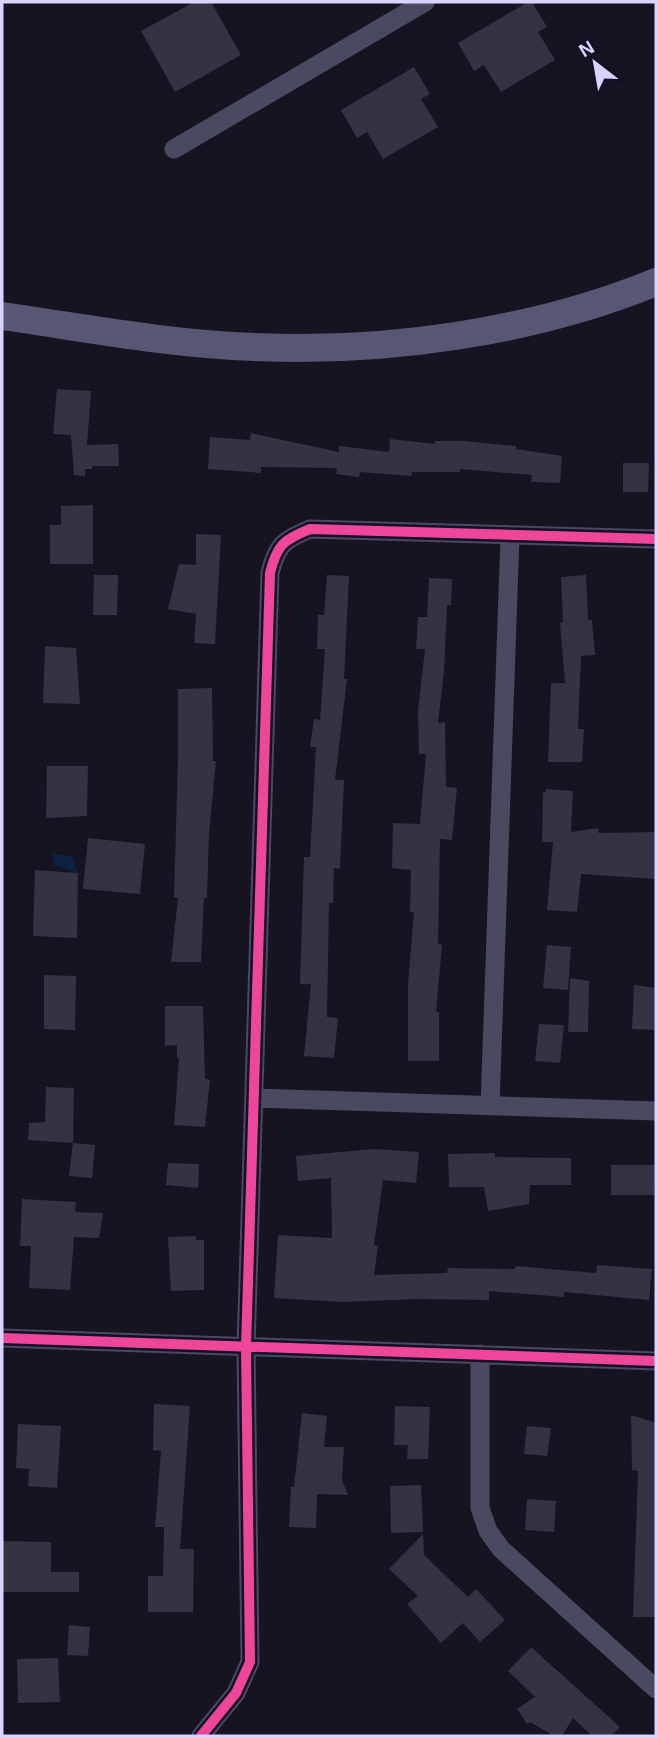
<svg xmlns="http://www.w3.org/2000/svg" width="658" height="1738" font-family="Arial,sans-serif">
<style>
.water{fill:#0d2144}
.building{fill:#343243}
.lines{fill:none;stroke-linecap:round;stroke-linejoin:round}
.street{stroke:#4a4962;stroke-width:19}
.secondary{stroke:#575674;stroke-width:28}
.cycleway-casing{stroke:#130f26;stroke-width:15}
.cycleway{stroke:#ed469a;stroke-width:10}
</style>
<rect width="100%" height="100%" fill="#161421"/>
<path class="water" d="M 53,853 L 73,857 L 78,873 L 55,865 Z"/>
<path class="building" d="M 194,2 L 211,2 L 241,55 L 175,92 L 141,31 Z
M 528,2 L 532,2 L 547,27 L 538,32 L 555,60 L 501,92 L 484,65 L 474,71 L 458,43 Z
M 414,67 L 430,94 L 421,99 L 438,127 L 383,159 L 367,132 L 357,138 L 341,110 Z
M 57,389 L 91,391 L 87,445 L 118,444 L 119,466 L 92,466 L 92,469 L 85,469 L 85,476 L 74,475 L 71,435 L 53,434 Z
M 251,433 L 339,452 L 339,446 L 389,452 L 390,439 L 435,444 L 435,441 L 463,441 L 516,446 L 516,449 L 562,456 L 560,483 L 531,482 L 532,475 L 460,469 L 460,472 L 412,472 L 411,476 L 360,472 L 359,477 L 336,474 L 337,468 L 261,467 L 261,473 L 208,469 L 210,437 L 250,440 Z
M 623,463 L 649,463 L 648,492 L 623,492 Z
M 93,505 L 93,564 L 50,564 L 50,525 L 61,525 L 61,506 Z
M 196,534 L 221,535 L 215,644 L 194,643 L 196,614 L 168,609 L 179,564 L 196,565 Z
M 94,575 L 118,575 L 117,615 L 93,615 Z
M 327,575 L 349,576 L 344,679 L 347,679 L 335,780 L 344,780 L 340,869 L 334,868 L 333,903 L 329,903 L 327,1017 L 338,1018 L 334,1058 L 304,1056 L 311,984 L 300,984 L 304,857 L 310,857 L 316,747 L 310,747 L 314,719 L 320,720 L 325,649 L 317,649 L 318,615 L 324,615 Z
M 586,575 L 588,620 L 592,620 L 595,655 L 581,656 L 578,729 L 584,729 L 582,762 L 548,762 L 551,683 L 565,683 L 560,623 L 563,622 L 561,577 Z
M 429,578 L 452,579 L 451,605 L 447,605 L 444,671 L 438,723 L 445,722 L 446,787 L 457,788 L 452,840 L 440,839 L 438,944 L 442,945 L 436,1012 L 439,1012 L 439,1061 L 408,1061 L 408,985 L 414,912 L 410,912 L 411,870 L 392,868 L 393,823 L 420,824 L 426,754 L 419,754 L 418,711 L 425,649 L 416,649 L 418,617 L 427,617 Z
M 45,646 L 76,648 L 80,704 L 43,703 Z
M 212,688 L 213,761 L 216,761 L 209,833 L 207,898 L 204,898 L 201,962 L 171,962 L 178,898 L 174,897 L 178,758 L 178,689 Z
M 47,766 L 88,766 L 87,816 L 46,818 Z
M 546,789 L 573,791 L 571,832 L 598,828 L 599,833 L 656,832 L 656,879 L 581,874 L 577,912 L 547,910 L 553,842 L 542,842 L 543,792 L 546,792 Z
M 88,838 L 145,844 L 140,894 L 83,889 Z
M 35,870 L 78,873 L 77,938 L 33,936 Z
M 547,945 L 571,947 L 568,990 L 543,988 Z
M 44,975 L 76,976 L 75,1030 L 44,1029 Z
M 570,978 L 589,981 L 588,1032 L 568,1032 Z
M 634,985 L 656,988 L 656,1030 L 632,1029 Z
M 165,1006 L 203,1006 L 205,1079 L 210,1080 L 205,1127 L 174,1125 L 179,1058 L 177,1058 L 177,1045 L 165,1046 Z
M 539,1024 L 564,1025 L 560,1063 L 535,1061 Z
M 46,1087 L 74,1088 L 73,1143 L 28,1140 L 29,1123 L 45,1122 Z
M 73,1143 L 95,1145 L 92,1178 L 69,1176 Z
M 374,1149 L 419,1152 L 416,1183 L 383,1180 L 374,1245 L 378,1246 L 374,1275 L 447,1273 L 448,1268 L 515,1269 L 515,1266 L 596,1273 L 597,1265 L 652,1269 L 649,1300 L 564,1292 L 564,1297 L 489,1291 L 489,1300 L 417,1299 L 344,1302 L 274,1298 L 278,1235 L 332,1238 L 331,1178 L 298,1181 L 296,1156 Z
M 495,1153 L 495,1157 L 571,1158 L 571,1185 L 530,1185 L 529,1204 L 488,1211 L 484,1187 L 449,1187 L 448,1154 Z
M 168,1163 L 199,1164 L 198,1188 L 166,1185 Z
M 611,1165 L 656,1165 L 654,1195 L 611,1195 Z
M 22,1199 L 76,1202 L 75,1212 L 103,1213 L 99,1238 L 74,1237 L 70,1290 L 29,1288 L 31,1246 L 20,1246 Z
M 196,1236 L 196,1240 L 204,1240 L 204,1290 L 171,1291 L 168,1237 Z
M 154,1404 L 190,1406 L 180,1549 L 194,1549 L 193,1612 L 148,1612 L 148,1576 L 163,1576 L 164,1527 L 155,1527 L 161,1451 L 153,1450 Z
M 395,1406 L 430,1407 L 428,1459 L 407,1459 L 408,1445 L 394,1445 Z
M 302,1413 L 327,1416 L 324,1447 L 344,1447 L 342,1480 L 348,1495 L 317,1494 L 316,1528 L 289,1527 L 291,1487 L 294,1487 Z
M 631,1415 L 656,1423 L 656,1617 L 633,1617 L 638,1471 L 632,1470 Z
M 18,1424 L 61,1426 L 57,1488 L 28,1486 L 29,1469 L 16,1468 Z
M 527,1426 L 551,1428 L 547,1456 L 524,1454 Z
M 421,1485 L 423,1532 L 391,1533 L 390,1486 Z
M 527,1499 L 556,1501 L 554,1532 L 525,1530 Z
M 423,1534 L 424,1555 L 468,1597 L 476,1589 L 505,1620 L 480,1642 L 463,1623 L 441,1643 L 407,1604 L 418,1596 L 389,1569 Z
M 3,1541 L 51,1542 L 51,1572 L 79,1572 L 79,1592 L 2,1592 Z
M 69,1625 L 90,1627 L 88,1656 L 67,1655 Z
M 531,1647 L 620,1727 L 611,1736 L 592,1736 L 573,1718 L 562,1736 L 554,1736 L 530,1722 L 527,1724 L 517,1709 L 535,1697 L 508,1671 Z
M 58,1658 L 60,1702 L 18,1703 L 17,1659 Z"/>
<g class="lines">
<path class="street" d="M 174,149 L 425,2
M 255,1098 L 656,1111
M 490,1106 L 510,536
M 2,1338 L 656,1361
M 480,1354 L 480,1508 L 488,1531 L 501,1549 L 656,1689
M 201,1736 L 236,1693 L 250,1662 L 246,1347 L 270,573 C 277,545 283,540 310,529 L 656,539"/>
<path class="secondary" d="M 2,316 C 86,328 170,344 255,347 C 386,353 534,332 656,282"/>
<g class="cycleway-casing">
<path id="cycleway" d="M 2,1338 L 656,1361
M 201,1736 L 236,1693 L 250,1662 L 246,1347 L 270,573 C 277,545 283,540 310,529 L 656,539"/>
</g>
<use href="#cycleway" class="cycleway"/>
</g>
<rect width="658" height="1738" fill="none" stroke="#d9d4ff" stroke-width="7"/>
<g transform="translate(595 63) rotate(329)" stroke="#130f26" stroke-width="5" paint-order="stroke">
<path d="M0-5L12 26L0 18L-12 26Z" fill="#d9d4ff"/>
<text y="-10" font-size="19" font-weight="bold" text-anchor="middle" fill="#d9d4ff">N</text>
</g>
</svg>
